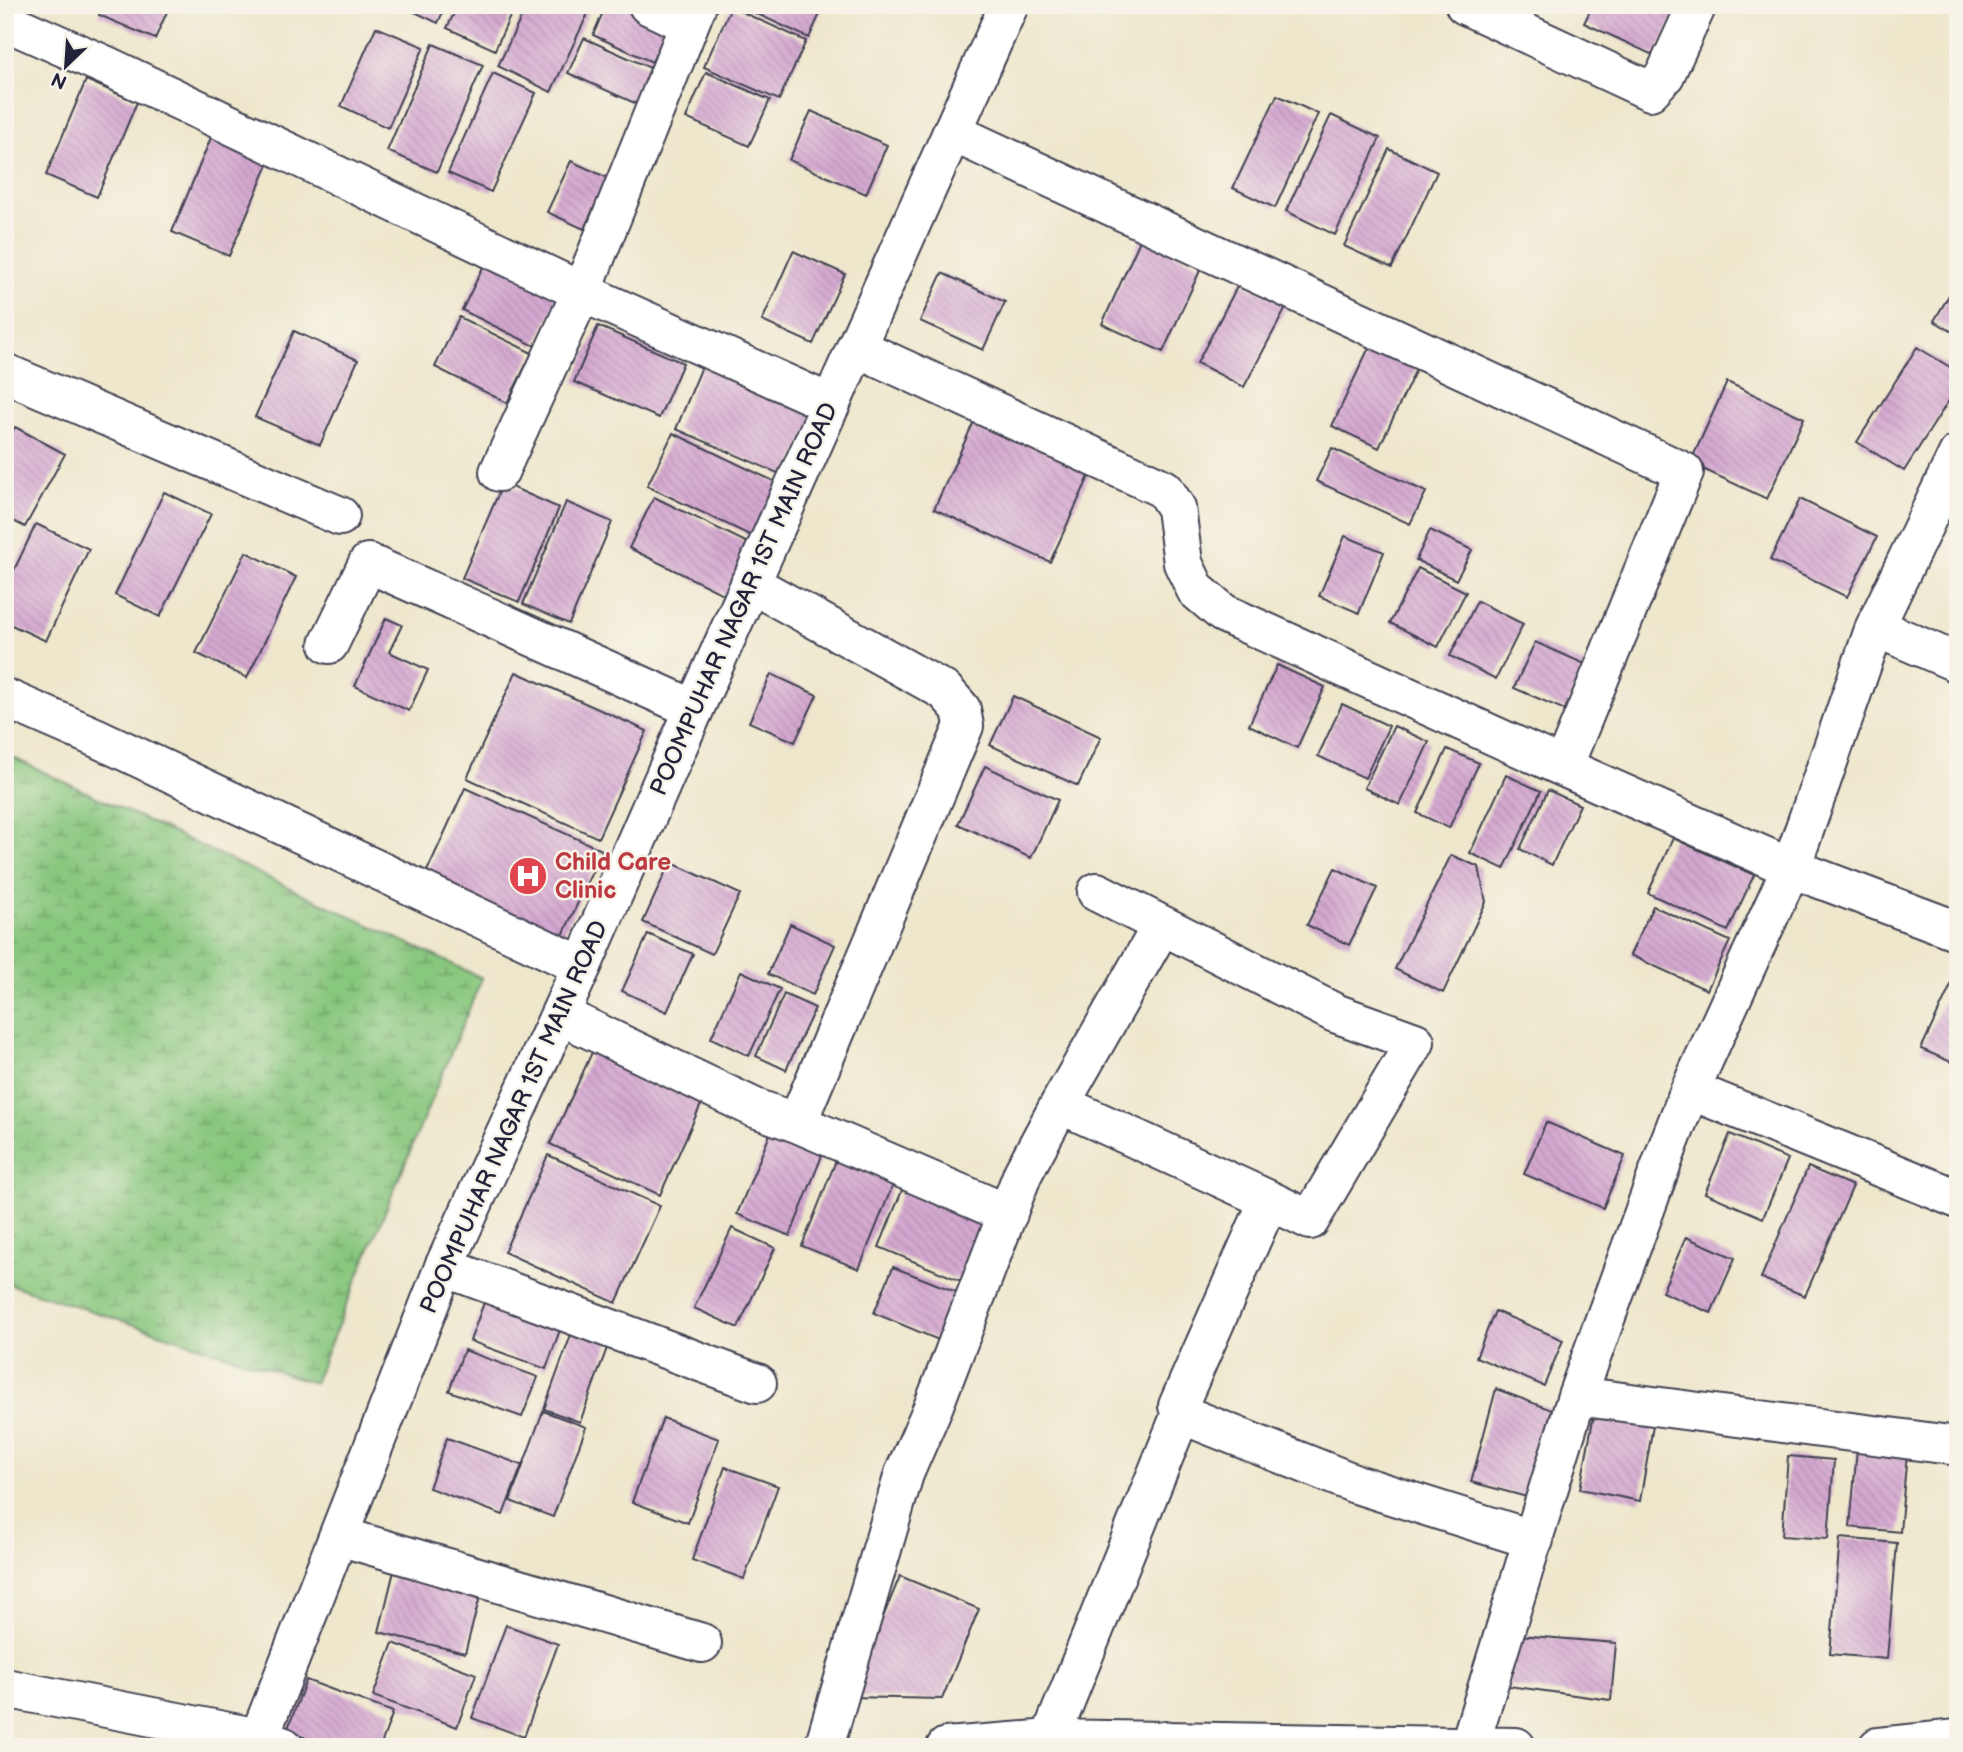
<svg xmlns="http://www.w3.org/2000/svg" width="1963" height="1752" font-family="'Balsamiq Sans',sans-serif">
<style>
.wetland{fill:url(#wetland-marsh);stroke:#55745c;stroke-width:2}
.building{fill:url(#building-back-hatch)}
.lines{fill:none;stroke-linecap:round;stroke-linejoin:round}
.minor-casing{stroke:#414051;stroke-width:42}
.major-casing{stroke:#414051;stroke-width:42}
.minor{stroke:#fff;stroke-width:38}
.major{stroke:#fff;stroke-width:38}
.labels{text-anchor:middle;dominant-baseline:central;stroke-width:5;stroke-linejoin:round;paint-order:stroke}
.street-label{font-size:24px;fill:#22223b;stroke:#f7f3e8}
.health-label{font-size:24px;font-weight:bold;fill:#be3a42;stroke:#f7f3e8;text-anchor:start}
</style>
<defs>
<pattern id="wetland-marsh" width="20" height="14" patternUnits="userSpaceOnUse" patternTransform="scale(1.75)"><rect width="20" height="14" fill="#88c77e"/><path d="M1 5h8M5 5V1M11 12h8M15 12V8" fill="none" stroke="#6fa168"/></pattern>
<pattern id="building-back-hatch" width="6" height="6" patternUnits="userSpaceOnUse" patternTransform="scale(1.75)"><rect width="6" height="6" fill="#d4a8d0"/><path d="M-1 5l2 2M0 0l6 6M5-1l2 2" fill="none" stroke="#b690b4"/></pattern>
</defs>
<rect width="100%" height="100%" fill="#f7f3e8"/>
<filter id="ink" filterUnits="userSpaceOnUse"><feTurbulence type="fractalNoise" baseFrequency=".0143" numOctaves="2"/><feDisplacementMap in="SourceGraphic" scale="14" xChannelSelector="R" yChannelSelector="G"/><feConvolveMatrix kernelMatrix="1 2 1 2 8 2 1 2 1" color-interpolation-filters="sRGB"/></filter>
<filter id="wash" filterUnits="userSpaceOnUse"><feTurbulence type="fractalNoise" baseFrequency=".00686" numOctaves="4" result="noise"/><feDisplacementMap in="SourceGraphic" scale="28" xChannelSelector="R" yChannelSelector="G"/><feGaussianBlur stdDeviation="1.57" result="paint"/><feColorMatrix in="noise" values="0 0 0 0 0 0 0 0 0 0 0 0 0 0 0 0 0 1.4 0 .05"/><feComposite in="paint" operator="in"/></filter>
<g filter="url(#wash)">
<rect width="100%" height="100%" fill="#eee7cc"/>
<path class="wetland" d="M 5,754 L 482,978 L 314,1383 L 5,1283 Z"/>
<g id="blocks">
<path class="building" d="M 103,5 L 170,5 L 155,39 L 99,15 Z
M 400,5 L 446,5 L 438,23 Z
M 458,5 L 515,5 L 495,50 L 447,28 Z
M 527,5 L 592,5 L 551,92 L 498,66 Z
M 606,5 L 626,5 L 669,25 L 652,62 L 593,35 Z
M 738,5 L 824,5 L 809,38 Z
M 1593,5 L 1679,5 L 1655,56 L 1584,23 Z
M 731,7 L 806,41 L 779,100 L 704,67 Z
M 376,27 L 424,47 L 388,128 L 341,106 Z
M 584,38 L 655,70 L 639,105 L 568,73 Z
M 433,44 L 483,65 L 437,172 L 387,151 Z
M 706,72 L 770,100 L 749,146 L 686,118 Z
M 493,73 L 536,93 L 491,192 L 448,173 Z
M 86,80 L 137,102 L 97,197 L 46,175 Z
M 1277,95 L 1318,114 L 1275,208 L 1233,188 Z
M 811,111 L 887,145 L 866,194 L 789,160 Z
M 1331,115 L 1380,138 L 1335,235 L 1286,211 Z
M 217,123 L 275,148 L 229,256 L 172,232 Z
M 1389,149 L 1437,172 L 1392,268 L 1344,246 Z
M 571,161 L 608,178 L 584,229 L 547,212 Z
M 1141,238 L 1202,266 L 1163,352 L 1102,324 Z
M 491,251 L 564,286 L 535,346 L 462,310 Z
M 793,251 L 845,274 L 813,344 L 762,321 Z
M 942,273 L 1005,302 L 983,350 L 920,321 Z
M 1958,280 L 1958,335 L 1934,321 Z
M 1240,281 L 1287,306 L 1244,387 L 1197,363 Z
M 459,317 L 532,353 L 507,403 L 435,367 Z
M 598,326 L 683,363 L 659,418 L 574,382 Z
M 294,331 L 358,360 L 320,445 L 255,417 Z
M 1372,341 L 1419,363 L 1379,448 L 1332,426 Z
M 1917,347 L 1958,372 L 1958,386 L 1904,471 L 1857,442 Z
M 703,364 L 815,412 L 787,477 L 676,429 Z
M 1727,382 L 1804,418 L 1767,499 L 1690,463 Z
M 976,417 L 1092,470 L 1050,562 L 934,509 Z
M 15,427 L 65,454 L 25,527 L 5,517 L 5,445 Z
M 673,433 L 786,487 L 760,540 L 647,486 Z
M 1332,448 L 1426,492 L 1410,524 L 1316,481 Z
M 503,483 L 559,508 L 519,602 L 462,578 Z
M 164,492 L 211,514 L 160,617 L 115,595 Z
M 654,497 L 758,548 L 733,599 L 629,548 Z
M 1800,499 L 1877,537 L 1847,597 L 1770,560 Z
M 566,502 L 612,522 L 569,624 L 523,604 Z
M 36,524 L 89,549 L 46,641 L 5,622 L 5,589 Z
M 1430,530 L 1472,550 L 1456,580 L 1416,560 Z
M 1345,536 L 1384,552 L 1359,613 L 1319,596 Z
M 246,552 L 296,577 L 247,678 L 196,653 Z
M 1418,568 L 1466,592 L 1438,647 L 1390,623 Z
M 1477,601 L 1523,624 L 1496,679 L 1450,656 Z
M 386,618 L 402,625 L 389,652 L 428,670 L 409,711 L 355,686 Z
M 1535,642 L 1585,664 L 1565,710 L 1514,688 Z
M 1277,665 L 1325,687 L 1297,748 L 1249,725 Z
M 516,672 L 647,731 L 598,838 L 467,778 Z
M 771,674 L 817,695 L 795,742 L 749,722 Z
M 1013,696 L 1101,737 L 1078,786 L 990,745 Z
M 1342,704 L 1389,726 L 1365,778 L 1318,756 Z
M 1394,726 L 1429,742 L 1400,805 L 1364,788 Z
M 1447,749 L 1479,763 L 1449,828 L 1417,813 Z
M 985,766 L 1058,800 L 1031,858 L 958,824 Z
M 1506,775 L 1541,791 L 1504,869 L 1470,853 Z
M 465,788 L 602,850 L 559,944 L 422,882 Z
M 1548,790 L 1580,805 L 1552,865 L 1520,849 Z
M 1673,838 L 1754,875 L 1728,931 L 1648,893 Z
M 1451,855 L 1479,867 L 1486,902 L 1443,993 L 1395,969 Z
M 670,862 L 740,894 L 712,954 L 643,922 Z
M 1335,868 L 1377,888 L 1349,945 L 1307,925 Z
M 1653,906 L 1730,941 L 1707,990 L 1630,955 Z
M 790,924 L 835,945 L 813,995 L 768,974 Z
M 648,934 L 693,954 L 667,1012 L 622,991 Z
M 741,971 L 780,989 L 749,1056 L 711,1038 Z
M 1953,981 L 1958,984 L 1958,1065 L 1921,1049 Z
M 784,994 L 815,1008 L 786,1070 L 756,1056 Z
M 594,1048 L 704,1098 L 660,1195 L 550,1144 Z
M 1546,1122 L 1625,1156 L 1603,1208 L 1524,1174 Z
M 773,1127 L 825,1148 L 790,1236 L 737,1214 Z
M 1730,1134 L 1788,1159 L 1763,1218 L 1705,1193 Z
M 839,1153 L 896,1177 L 859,1269 L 802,1246 Z
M 548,1155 L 660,1206 L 616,1303 L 504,1252 Z
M 1808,1167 L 1853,1186 L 1805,1296 L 1761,1278 Z
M 903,1188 L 993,1224 L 968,1284 L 879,1247 Z
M 732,1228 L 775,1248 L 738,1328 L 694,1308 Z
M 1686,1237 L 1735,1258 L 1711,1313 L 1662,1292 Z
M 893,1267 L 967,1296 L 948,1344 L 874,1313 Z
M 486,1297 L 562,1324 L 546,1369 L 470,1341 Z
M 1495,1311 L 1563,1340 L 1544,1386 L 1476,1357 Z
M 575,1324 L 611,1337 L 580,1422 L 544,1409 Z
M 464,1350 L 538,1377 L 522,1417 L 449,1391 Z
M 1496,1389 L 1552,1410 L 1527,1497 L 1471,1482 Z
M 1595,1409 L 1654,1420 L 1640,1501 L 1580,1489 Z
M 543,1411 L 586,1427 L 553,1517 L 510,1501 Z
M 663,1418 L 719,1439 L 688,1523 L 632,1502 Z
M 447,1438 L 522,1465 L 503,1515 L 429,1488 Z
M 1857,1449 L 1907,1453 L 1900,1532 L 1850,1527 Z
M 1788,1456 L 1834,1460 L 1828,1539 L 1782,1536 Z
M 725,1467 L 778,1486 L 744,1579 L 692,1560 Z
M 1840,1538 L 1897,1543 L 1887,1659 L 1830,1654 Z
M 394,1571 L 481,1593 L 465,1653 L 379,1632 Z
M 900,1576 L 979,1609 L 942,1699 L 850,1697 Z
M 506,1625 L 558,1644 L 524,1737 L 472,1718 Z
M 1518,1635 L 1616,1643 L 1611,1700 L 1508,1686 Z
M 393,1643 L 476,1674 L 457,1727 L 373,1696 Z
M 306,1680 L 393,1712 L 380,1747 L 330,1747 L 287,1731 Z"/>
</g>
</g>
<g filter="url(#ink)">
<use href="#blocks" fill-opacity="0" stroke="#414051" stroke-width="2"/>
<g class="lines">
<g class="minor-casing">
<path id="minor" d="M 648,5 L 688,24
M 1465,5 L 1650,91 L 1665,75 L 1697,5
M 5,21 L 109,67 L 595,298 L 831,404
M 952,132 L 1684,472 L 1563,767
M 856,347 L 1164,489 L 1176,508 L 1183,563 L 1196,590 L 1223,613 L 1563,767 L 1791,868 L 1958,931
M 5,373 L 340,516
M 499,472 L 582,291 L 697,5
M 750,583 L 945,691 L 961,709 L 964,726 L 797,1123
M 1875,627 L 1958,663
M 329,644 L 368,563 L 694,709
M 5,698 L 97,738 L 582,966
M 1097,892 L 1335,1013 L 1415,1042 L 1310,1220 L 1269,1200
M 560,1015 L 755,1108 L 797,1123 L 1008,1214
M 1690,1090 L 1958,1199
M 1060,1104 L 1161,927
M 444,1267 L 757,1383
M 1577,1396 L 1958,1446
M 339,1536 L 702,1643
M 259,1738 L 284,1747
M 1050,1739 L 1181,1414
M 1470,1744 L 1577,1396 L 1670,1141 L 1690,1090 L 1791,868 L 1875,627 L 1958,454
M 824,1747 L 904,1474 L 934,1405 L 1023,1173 L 1060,1104 L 1269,1200 L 1178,1406 L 1181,1414 L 1356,1484 L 1534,1540
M 946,1747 L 1050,1739 L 1516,1747
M 1878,1747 L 1958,1739"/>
</g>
<g class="major-casing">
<path id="major" d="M 5,1688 L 259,1738 L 444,1267 L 582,966 L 681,739 L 1009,5"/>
</g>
<use href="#minor" class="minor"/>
<use href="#major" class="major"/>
</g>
</g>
<defs>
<g id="hospital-disc" transform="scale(2.0125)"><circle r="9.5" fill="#e0444e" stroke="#f7f3e8"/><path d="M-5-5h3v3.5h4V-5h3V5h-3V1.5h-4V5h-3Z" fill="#fff"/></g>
</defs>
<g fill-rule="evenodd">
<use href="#hospital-disc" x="528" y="876"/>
</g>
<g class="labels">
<g class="street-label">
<text transform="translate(744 599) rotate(-66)">POOMPUHAR NAGAR 1ST MAIN ROAD</text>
<text transform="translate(514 1117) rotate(-66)">POOMPUHAR NAGAR 1ST MAIN ROAD</text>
</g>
<g class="health-label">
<text x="555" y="862">Child Care<tspan x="555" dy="28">Clinic</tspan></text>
</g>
</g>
<rect width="1963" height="1752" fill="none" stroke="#f7f3e8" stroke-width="28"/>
<g transform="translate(66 66) rotate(205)" stroke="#f7f3e8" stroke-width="5" paint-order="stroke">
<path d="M0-5L12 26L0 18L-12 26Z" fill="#22223b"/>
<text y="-10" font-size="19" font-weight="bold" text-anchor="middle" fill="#22223b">N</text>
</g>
</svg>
